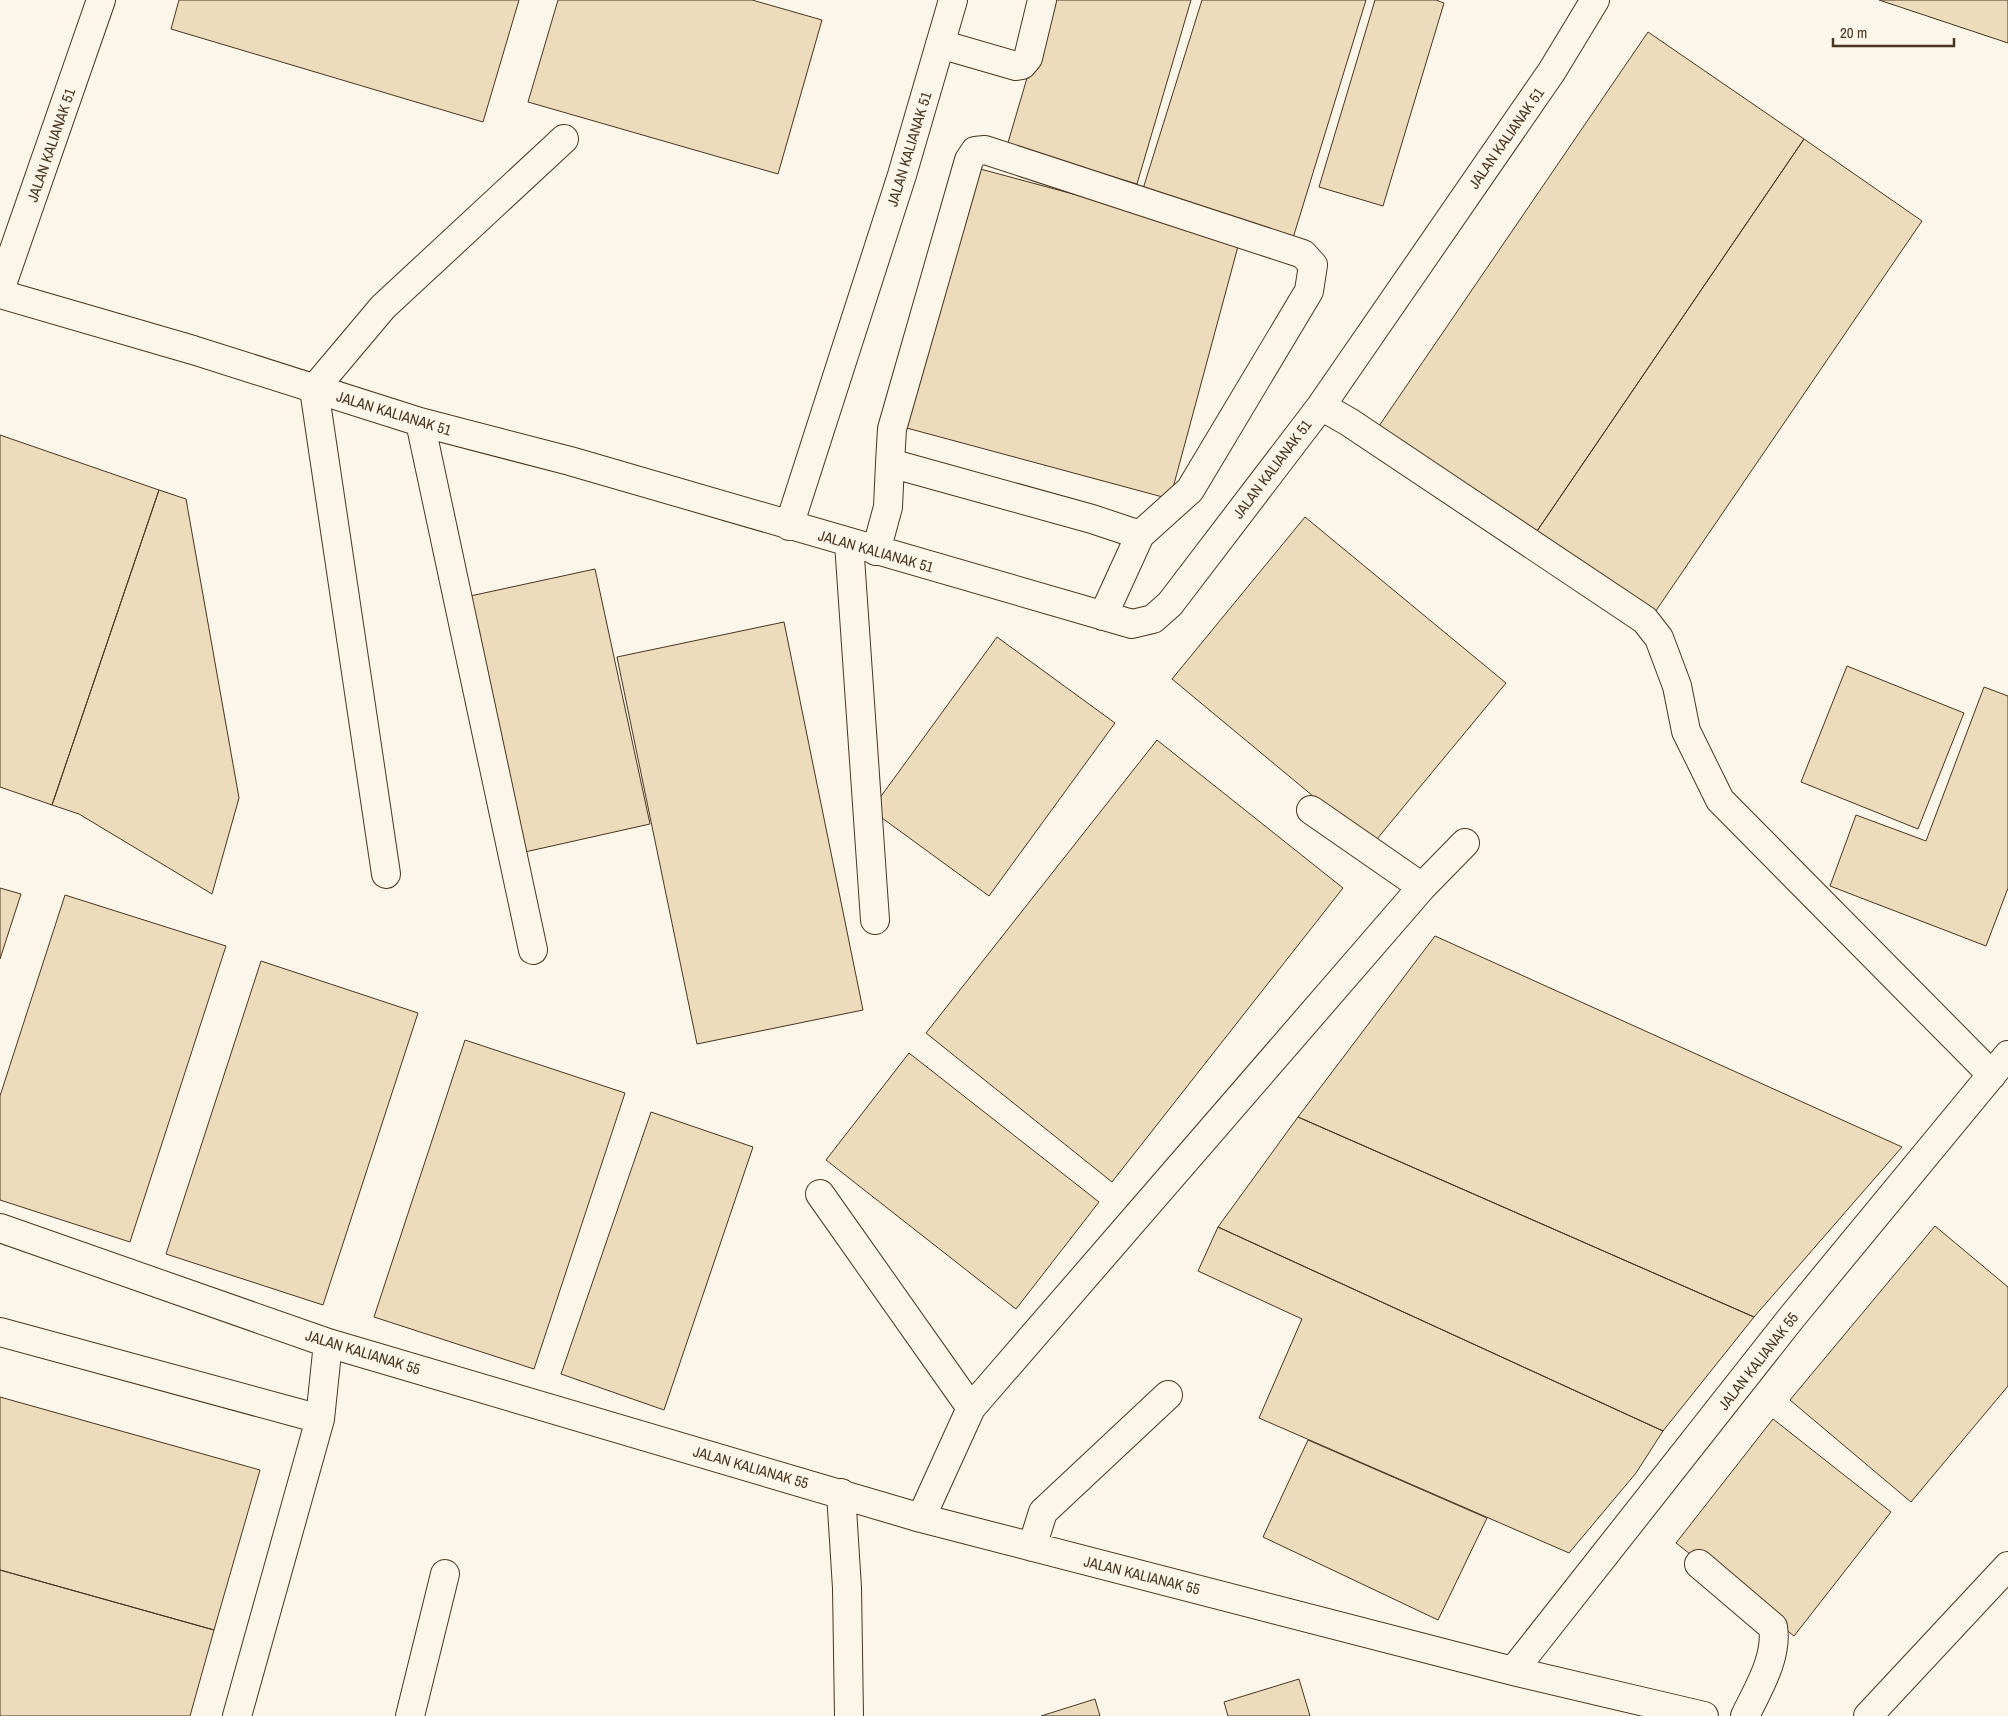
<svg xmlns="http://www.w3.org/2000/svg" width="2008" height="1716" font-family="'Archivo Narrow',sans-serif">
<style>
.building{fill:#ecdcbc;stroke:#4a3520}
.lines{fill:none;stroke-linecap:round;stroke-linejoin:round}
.minor-casing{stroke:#4a3520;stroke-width:30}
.minor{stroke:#fbf6e9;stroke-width:28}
.labels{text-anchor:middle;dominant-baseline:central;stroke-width:4;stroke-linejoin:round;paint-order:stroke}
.street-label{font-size:15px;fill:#4a3520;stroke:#fbf6e9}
</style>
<rect width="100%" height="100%" fill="#fbf6e9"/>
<path class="building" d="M 179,0 L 519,0 L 483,122 L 171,29 Z
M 558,0 L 752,0 L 822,20 L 778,174 L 528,102 Z
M 1050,0 L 1191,0 L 1137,184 L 1007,146 Z
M 1202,0 L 1366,0 L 1293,238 L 1142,192 Z
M 1375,0 L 1436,0 L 1444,3 L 1383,206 L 1319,187 Z
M 1879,0 L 2008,0 L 2008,43 Z
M 1648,32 L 1804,139 L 1535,534 L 1379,426 Z
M 1804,139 L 1922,221 L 1653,615 L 1535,534 Z
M 973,167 L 1240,239 L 1170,499 L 903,427 Z
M 0,435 L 159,490 L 52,805 L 0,787 Z
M 159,490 L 186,499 L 239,798 L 212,894 L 79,814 L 52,805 Z
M 1305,517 L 1506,683 L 1372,845 L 1172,679 Z
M 595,569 L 650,824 L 516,854 L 461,598 Z
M 784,622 L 863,1010 L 697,1044 L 617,657 Z
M 997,637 L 1115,723 L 989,896 L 871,810 Z
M 1847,666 L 1964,713 L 1918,829 L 1801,782 Z
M 1984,687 L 2008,696 L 2008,888 L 1986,946 L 1830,886 L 1856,815 L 1926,841 Z
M 1157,740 L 1343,888 L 1112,1182 L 926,1033 Z
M 0,888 L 21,894 L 0,959 Z
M 65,895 L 226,946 L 130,1242 L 0,1200 L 0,1096 Z
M 1435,936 L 1902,1147 L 1754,1317 L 1298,1117 Z
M 261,961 L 418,1013 L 323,1305 L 166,1254 Z
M 465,1040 L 625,1093 L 534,1369 L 374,1317 Z
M 909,1053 L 1099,1202 L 1016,1309 L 826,1160 Z
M 651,1112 L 753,1147 L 664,1410 L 561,1374 Z
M 1298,1117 L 1754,1317 L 1663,1431 L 1218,1227 Z
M 1935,1226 L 2008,1287 L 2008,1386 L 1911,1502 L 1790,1400 Z
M 1218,1227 L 1663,1431 L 1636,1473 L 1569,1553 L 1259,1418 L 1302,1319 L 1198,1271 Z
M 0,1397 L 260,1470 L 214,1630 L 0,1570 Z
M 1773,1419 L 1891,1512 L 1794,1636 L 1676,1543 Z
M 1308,1440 L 1487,1518 L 1438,1620 L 1263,1537 Z
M 0,1570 L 214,1630 L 190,1716 L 0,1716 Z
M 1299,1679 L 1310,1716 L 1228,1716 L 1224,1702 Z
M 1095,1699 L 1100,1716 L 1041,1716 Z"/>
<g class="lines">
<g class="minor-casing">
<path id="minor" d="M 940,44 L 1016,66 L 1022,65 L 1028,58 L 1042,0
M 0,290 L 101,0
M 0,294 L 193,350 L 420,422 L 570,461 L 1132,624 L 1153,619 L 1170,604 L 1321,406 L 1552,71 L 1595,0
M 1321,406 L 1349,422 L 1645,620 L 1659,638 L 1677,686 L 1686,731 L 1720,800 L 1992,1075
M 420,422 L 533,950
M 890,463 L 892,429 L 969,160 L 975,151 L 985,150 L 1303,254 L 1313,265 L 1309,291 L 1190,490 L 1140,535
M 789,526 L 902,175 L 953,0
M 849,543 L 875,920
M 876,551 L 888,507 L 890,463 L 1092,519 L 1140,535 L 1103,616
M 1311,810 L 1422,887
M 386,874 L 314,389 L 383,307 L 564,139
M 820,1194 L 971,1408 L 921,1518
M 0,1228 L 328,1343 L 921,1518 L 1513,1671 L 1704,1716
M 0,1332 L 320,1419
M 971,1408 L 1422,887 L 1465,843
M 841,1493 L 847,1588 L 849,1716
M 1032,1547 L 1043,1512 L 1168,1395
M 1699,1564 L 1773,1627 C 1778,1657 1758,1689 1745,1716
M 1513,1671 L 1792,1317 L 2008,1055
M 237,1716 L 320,1419 L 328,1343
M 410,1716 L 445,1574
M 1868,1716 L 2008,1566"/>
</g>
<use href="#minor" class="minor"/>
</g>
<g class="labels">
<g class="street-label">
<text transform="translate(1506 138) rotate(-55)">JALAN KALIANAK 51</text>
<text transform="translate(51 145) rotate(-71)">JALAN KALIANAK 51</text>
<text transform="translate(909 149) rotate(-73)">JALAN KALIANAK 51</text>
<text transform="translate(394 413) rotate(17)">JALAN KALIANAK 51</text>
<text transform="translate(1272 469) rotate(-53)">JALAN KALIANAK 51</text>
<text transform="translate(876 551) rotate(16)">JALAN KALIANAK 51</text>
<text transform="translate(363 1352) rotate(17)">JALAN KALIANAK 55</text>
<text transform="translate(1758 1361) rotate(-52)">JALAN KALIANAK 55</text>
<text transform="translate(751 1467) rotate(16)">JALAN KALIANAK 55</text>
<text transform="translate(1142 1575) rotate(14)">JALAN KALIANAK 55</text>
</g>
</g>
<path d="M1833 38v8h121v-8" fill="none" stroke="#4a3520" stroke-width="2.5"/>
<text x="1840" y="38" font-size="15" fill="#4a3520" stroke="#fbf6e9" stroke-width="4" paint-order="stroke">20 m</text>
</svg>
